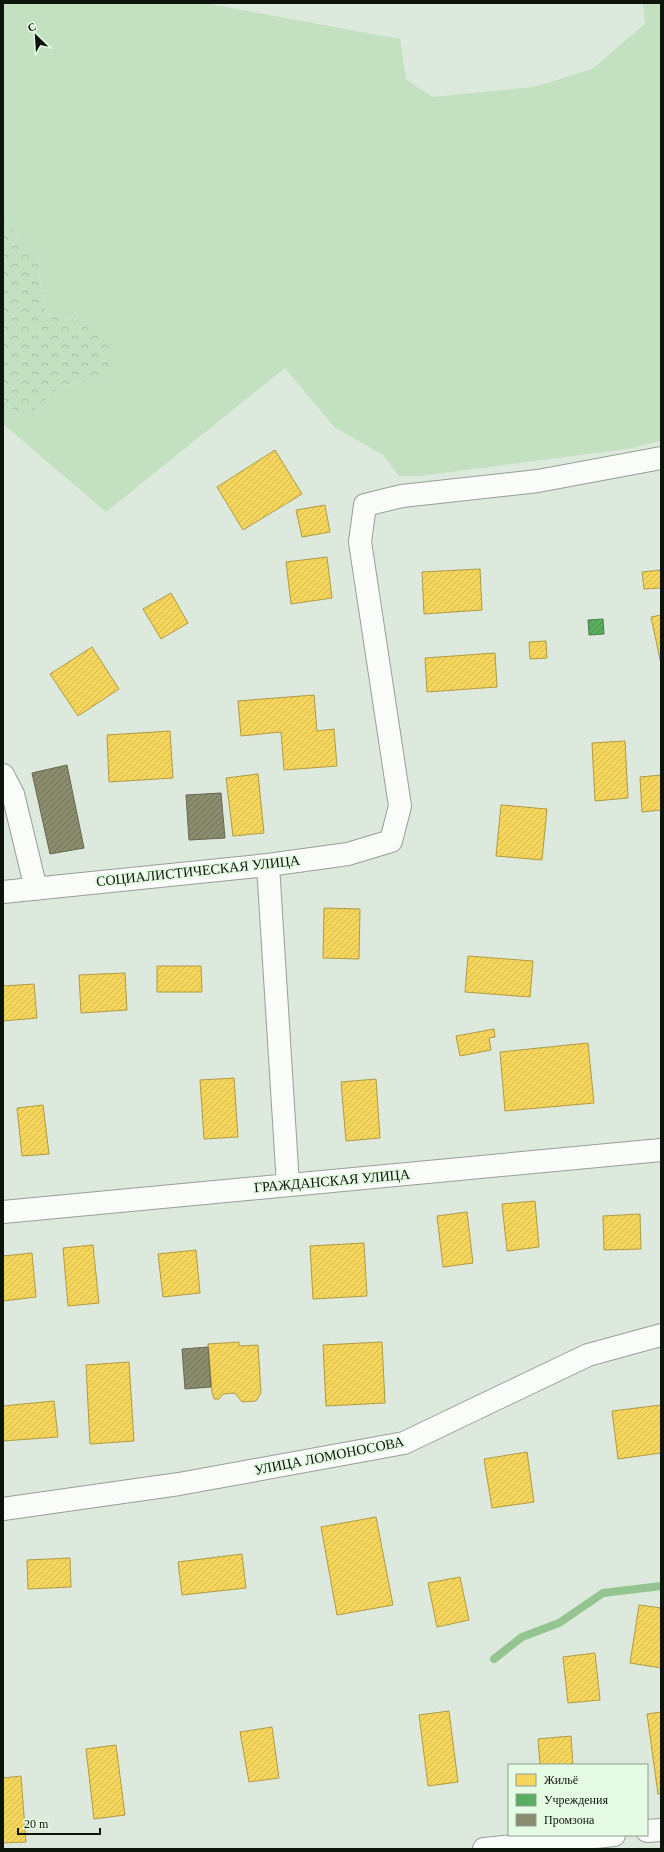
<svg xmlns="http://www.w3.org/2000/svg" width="664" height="1852" font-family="'Times New Roman',serif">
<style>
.grass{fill:#c3e1c0}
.forest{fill:url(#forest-crowns)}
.homes{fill:url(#homes-hatch);stroke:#b09b44}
.public{fill:url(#public-hatch);stroke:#438048}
.industry{fill:url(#industry-hatch);stroke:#666851}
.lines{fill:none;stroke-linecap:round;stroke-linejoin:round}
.stream{stroke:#94c591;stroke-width:8}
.minor-casing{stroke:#979f96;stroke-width:24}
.minor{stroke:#fafcfa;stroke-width:22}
.labels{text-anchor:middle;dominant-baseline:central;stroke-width:4;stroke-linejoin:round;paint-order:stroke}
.street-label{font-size:14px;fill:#0d140c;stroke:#e6fbe4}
</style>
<defs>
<pattern id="forest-crowns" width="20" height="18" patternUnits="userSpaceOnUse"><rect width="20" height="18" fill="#c3e1c0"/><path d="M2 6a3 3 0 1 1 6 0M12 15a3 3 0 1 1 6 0" fill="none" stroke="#a6c0a4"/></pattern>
<pattern id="homes-hatch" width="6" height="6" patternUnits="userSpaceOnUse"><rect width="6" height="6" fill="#f6d55c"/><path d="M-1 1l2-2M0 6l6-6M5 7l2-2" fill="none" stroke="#d2b64f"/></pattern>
<pattern id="public-hatch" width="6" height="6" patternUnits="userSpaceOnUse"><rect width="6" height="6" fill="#5aae61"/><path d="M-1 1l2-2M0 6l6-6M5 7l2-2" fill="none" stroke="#498c4e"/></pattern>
<pattern id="industry-hatch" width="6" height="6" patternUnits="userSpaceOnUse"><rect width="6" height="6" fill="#8c8c6e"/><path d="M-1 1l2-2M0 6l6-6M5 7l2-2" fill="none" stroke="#717159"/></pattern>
</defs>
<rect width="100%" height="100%" fill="#dde9dc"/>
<path class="grass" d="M 3,3 L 204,3 L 400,39 L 406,79 L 432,97 L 534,87 L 592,69 L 645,24 L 643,3 L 661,3 L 661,441 L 627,449 L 419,476 L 399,476 L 383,455 L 334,427 L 285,368 L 106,512 L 3,424 L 3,399 L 20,417 L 38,407 L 58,388 L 90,380 L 104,379 L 83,321 L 46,313 L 40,281 L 39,259 L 3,217 Z"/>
<path class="forest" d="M 3,217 L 39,259 L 40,281 L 46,313 L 83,321 L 101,331 L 114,361 L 104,379 L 90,380 L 58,388 L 38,407 L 20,417 L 3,399 Z"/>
<path class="homes" d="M 275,450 L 302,494 L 243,530 L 217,487 Z
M 325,505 L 330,532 L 302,537 L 296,510 Z
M 327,557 L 332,598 L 291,604 L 286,562 Z
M 480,569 L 482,610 L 424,614 L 422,572 Z
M 661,570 L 661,588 L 644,589 L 642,572 Z
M 171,593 L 188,623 L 161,639 L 143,609 Z
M 661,615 L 661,664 L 651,617 Z
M 546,641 L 547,658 L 530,659 L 529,642 Z
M 92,647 L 119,689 L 78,716 L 50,674 Z
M 495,653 L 497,687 L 427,692 L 425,658 Z
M 314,695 L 317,731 L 334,729 L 337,766 L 284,770 L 281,732 L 241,736 L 238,701 Z
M 170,731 L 173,778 L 109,782 L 107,735 Z
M 625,741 L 628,798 L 595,801 L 592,743 Z
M 258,774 L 264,833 L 233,836 L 226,778 Z
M 661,775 L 661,810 L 642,812 L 640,777 Z
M 501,805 L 547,809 L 542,860 L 496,856 Z
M 324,908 L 360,909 L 359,959 L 323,958 Z
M 468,956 L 533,961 L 530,997 L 465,992 Z
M 157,966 L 201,966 L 202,992 L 157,992 Z
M 125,973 L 127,1010 L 81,1013 L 79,975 Z
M 34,984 L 37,1018 L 3,1021 L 3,986 Z
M 494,1029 L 495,1037 L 489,1038 L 491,1050 L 460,1056 L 456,1036 Z
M 588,1043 L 594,1103 L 505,1111 L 500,1052 Z
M 234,1078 L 238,1137 L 204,1139 L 200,1080 Z
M 376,1079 L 380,1138 L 346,1141 L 341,1082 Z
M 43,1105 L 49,1154 L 22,1156 L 17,1108 Z
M 535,1201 L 539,1247 L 507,1251 L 502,1204 Z
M 467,1212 L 473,1263 L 443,1267 L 437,1216 Z
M 640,1214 L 641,1249 L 604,1250 L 603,1216 Z
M 364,1243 L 367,1296 L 313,1299 L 310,1246 Z
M 93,1245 L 99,1303 L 68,1306 L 63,1248 Z
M 196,1250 L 200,1293 L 163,1297 L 158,1254 Z
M 32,1253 L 36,1297 L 3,1301 L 3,1256 Z
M 239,1342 L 239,1346 L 258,1345 L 261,1393 L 256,1401 L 242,1402 L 235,1393 L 223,1394 L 219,1399 L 214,1399 L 212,1392 L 208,1344 Z
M 382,1342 L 385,1403 L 326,1406 L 323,1345 Z
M 129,1362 L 134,1441 L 90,1444 L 86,1365 Z
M 54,1401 L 58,1437 L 3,1441 L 3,1406 Z
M 661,1405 L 661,1453 L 618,1459 L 612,1411 Z
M 527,1452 L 534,1502 L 492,1508 L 484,1459 Z
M 376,1517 L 393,1605 L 337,1615 L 321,1527 Z
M 242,1554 L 246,1588 L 182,1595 L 178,1562 Z
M 70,1558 L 71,1587 L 28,1589 L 27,1560 Z
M 460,1577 L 469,1620 L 437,1627 L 428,1583 Z
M 639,1605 L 661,1608 L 661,1668 L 630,1663 Z
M 595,1653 L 600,1700 L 568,1703 L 563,1657 Z
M 449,1711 L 458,1782 L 428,1786 L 419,1715 Z
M 661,1712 L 661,1794 L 658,1794 L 647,1714 Z
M 272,1727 L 279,1778 L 249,1782 L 240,1732 Z
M 571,1736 L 573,1765 L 540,1765 L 538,1739 Z
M 116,1745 L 125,1815 L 94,1819 L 86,1749 Z
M 21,1776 L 26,1842 L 3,1843 L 3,1778 Z"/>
<path class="public" d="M 603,619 L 604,634 L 589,635 L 588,620 Z"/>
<path class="industry" d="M 67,765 L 84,848 L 50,854 L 32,773 Z
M 221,793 L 225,838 L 189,840 L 186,795 Z
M 208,1347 L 211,1387 L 185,1389 L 182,1349 Z"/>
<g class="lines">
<path class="stream" d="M 494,1659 L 522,1637 L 559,1623 L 603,1593 L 661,1586"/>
<g class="minor-casing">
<path id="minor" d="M 3,775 L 13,794 L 36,889
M 268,865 L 288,1185
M 3,892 L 268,865 L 348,854 L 391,841 L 400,806 L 360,542 L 365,505 L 402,496 L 538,481 L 661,458
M 3,1212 L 661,1150
M 3,1509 L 179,1484 L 404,1443 L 588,1355 L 661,1335
M 647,1831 L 661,1830
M 484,1849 L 614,1835"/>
</g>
<use href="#minor" class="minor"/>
</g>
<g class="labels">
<g class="street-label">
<text transform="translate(198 871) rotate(-6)">СОЦИАЛИСТИЧЕСКАЯ УЛИЦА</text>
<text transform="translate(332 1181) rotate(-5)">ГРАЖДАНСКАЯ УЛИЦА</text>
<text transform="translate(329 1456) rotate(-11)">УЛИЦА ЛОМОНОСОВА</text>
</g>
</g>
<rect width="664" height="1852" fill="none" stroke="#0d140c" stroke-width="8"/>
<rect x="508" y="1764" width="140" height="72" fill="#e6fbe4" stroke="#8f9f8e"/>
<rect x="516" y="1774" width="20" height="12" fill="#f6d55c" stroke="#8f9f8e"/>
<text x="544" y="1784" font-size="12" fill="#0d140c">Жильё</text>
<rect x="516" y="1794" width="20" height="12" fill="#5aae61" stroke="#8f9f8e"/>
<text x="544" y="1804" font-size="12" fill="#0d140c">Учреждения</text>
<rect x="516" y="1814" width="20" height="12" fill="#8c8c6e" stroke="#8f9f8e"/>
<text x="544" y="1824" font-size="12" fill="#0d140c">Промзона</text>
<g transform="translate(36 36) rotate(335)" stroke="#e6fbe4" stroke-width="3" paint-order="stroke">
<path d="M0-3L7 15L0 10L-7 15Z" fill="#0d140c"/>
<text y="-6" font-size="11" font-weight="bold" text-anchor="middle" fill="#0d140c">С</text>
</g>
<path d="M18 1828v6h82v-6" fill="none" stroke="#0d140c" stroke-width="2"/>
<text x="24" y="1828" font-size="12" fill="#0d140c" stroke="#e6fbe4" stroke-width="3" paint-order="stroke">20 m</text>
</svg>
